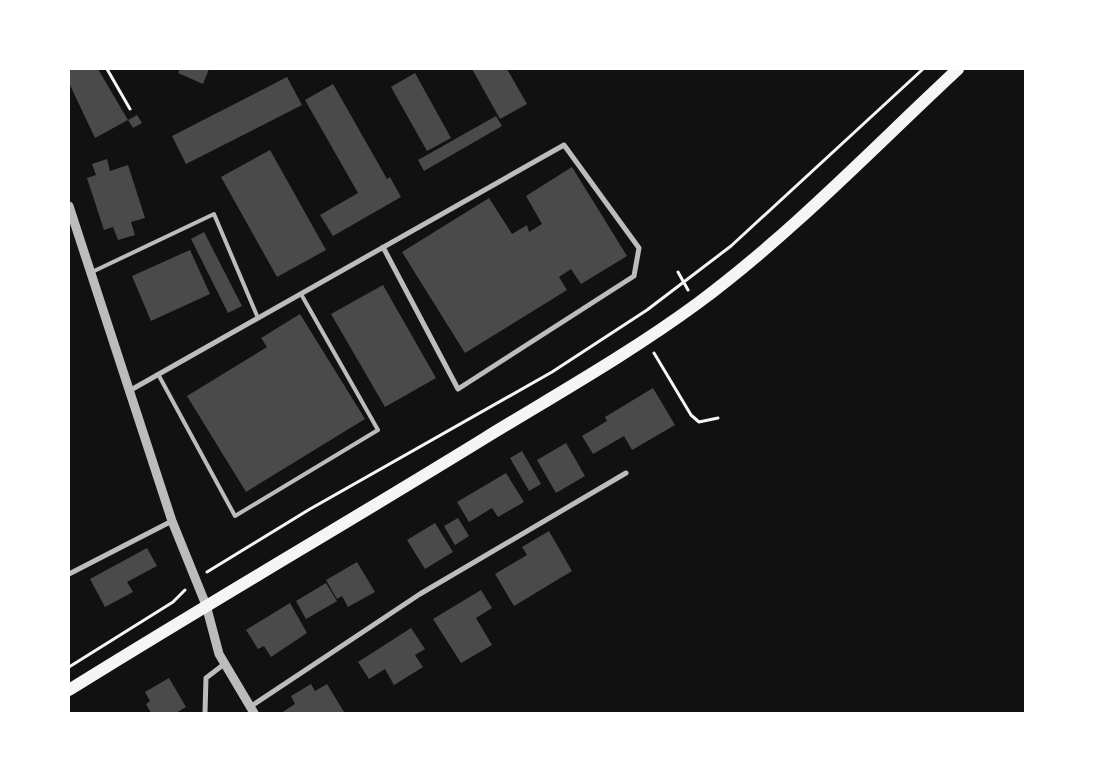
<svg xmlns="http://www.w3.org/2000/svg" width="1094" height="782" font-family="Bitter,serif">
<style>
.building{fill:#4a4a4a}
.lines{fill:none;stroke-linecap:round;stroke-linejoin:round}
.path{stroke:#f5f5f5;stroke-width:3}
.service{stroke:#bcbcbc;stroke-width:4}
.minor{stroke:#bcbcbc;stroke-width:5}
.tertiary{stroke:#bcbcbc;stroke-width:9}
.primary{stroke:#f5f5f5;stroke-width:12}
</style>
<rect width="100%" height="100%" fill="#111"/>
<path class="building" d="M 69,69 L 98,69 L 128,120 L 95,138 L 69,83 Z
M 180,69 L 209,69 L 203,84 L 178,73 Z
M 472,69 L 507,69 L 527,104 L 500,119 Z
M 415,73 L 451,138 L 427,151 L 391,87 Z
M 287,77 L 302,105 L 186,164 L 172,136 Z
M 333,84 L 387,179 L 390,177 L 401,197 L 333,236 L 320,215 L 358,193 L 305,100 Z
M 137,115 L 142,123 L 133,128 L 128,120 Z
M 496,116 L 502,126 L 424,171 L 418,160 Z
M 270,150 L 326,250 L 277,277 L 221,177 Z
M 107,159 L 110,171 L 128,165 L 145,218 L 131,222 L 135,235 L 118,240 L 113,227 L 104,230 L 87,178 L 96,175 L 92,164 Z
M 572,167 L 627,256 L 581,284 L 571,269 L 559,277 L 567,290 L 465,353 L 402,252 L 489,198 L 512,234 L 527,225 L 529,232 L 542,224 L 526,196 Z
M 204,232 L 242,306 L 228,313 L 191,239 Z
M 190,250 L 210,294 L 151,321 L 132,276 Z
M 383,285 L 436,378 L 385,407 L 331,314 Z
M 300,314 L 365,419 L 246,492 L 187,396 L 267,347 L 261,338 Z
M 653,388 L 675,425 L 632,450 L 624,436 L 593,454 L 582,436 L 607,421 L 605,417 Z
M 566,443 L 585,476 L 556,493 L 537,460 Z
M 522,451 L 541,484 L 529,491 L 510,458 Z
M 506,473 L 524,502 L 498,517 L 492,508 L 469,522 L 457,502 Z
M 458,518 L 469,536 L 455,545 L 444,526 Z
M 435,523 L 453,552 L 425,569 L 407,540 Z
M 549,531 L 572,571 L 514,606 L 495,574 L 527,555 L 522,547 Z
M 147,548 L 157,566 L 127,582 L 133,592 L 105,607 L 90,579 Z
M 357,562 L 375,592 L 348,607 L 342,596 L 337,599 L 326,580 Z
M 326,583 L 337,601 L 306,619 L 296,601 Z
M 481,590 L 492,608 L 476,618 L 492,645 L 461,663 L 433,619 Z
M 290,603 L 307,633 L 271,657 L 264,646 L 258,649 L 246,630 Z
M 411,628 L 425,649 L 415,655 L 423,667 L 394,685 L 385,669 L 369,679 L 358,662 Z
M 169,678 L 186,707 L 176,713 L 151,713 L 146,704 L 150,701 L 145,692 Z
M 311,684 L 315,691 L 327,684 L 344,712 L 281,713 L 295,704 L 291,696 Z"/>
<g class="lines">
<path class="path" d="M 107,69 L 130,109
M 678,272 L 688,290
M 654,353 L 691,415 L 699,422 L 718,418
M 207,572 L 310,509 L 552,372 L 647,310 L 731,246 L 923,69
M 69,667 L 173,602 L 185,590"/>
<path class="service" d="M 92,272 L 214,214 L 258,318
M 158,374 L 235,516 L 378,430 L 301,294"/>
<path class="minor" d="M 129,391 L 564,145 L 639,248 L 634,276 L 458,389 L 383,247
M 69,574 L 172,521
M 250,707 L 420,594 L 626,473
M 205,713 L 206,678 L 223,665"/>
<path class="tertiary" d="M 69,206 L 172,521 L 206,605 L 219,654 L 254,713"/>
<path class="primary" d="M 69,690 C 207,604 347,523 485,438 C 557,394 630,353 698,303 C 791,234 873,148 958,69"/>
</g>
<rect width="1094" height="782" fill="none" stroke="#ffffff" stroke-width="140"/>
</svg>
